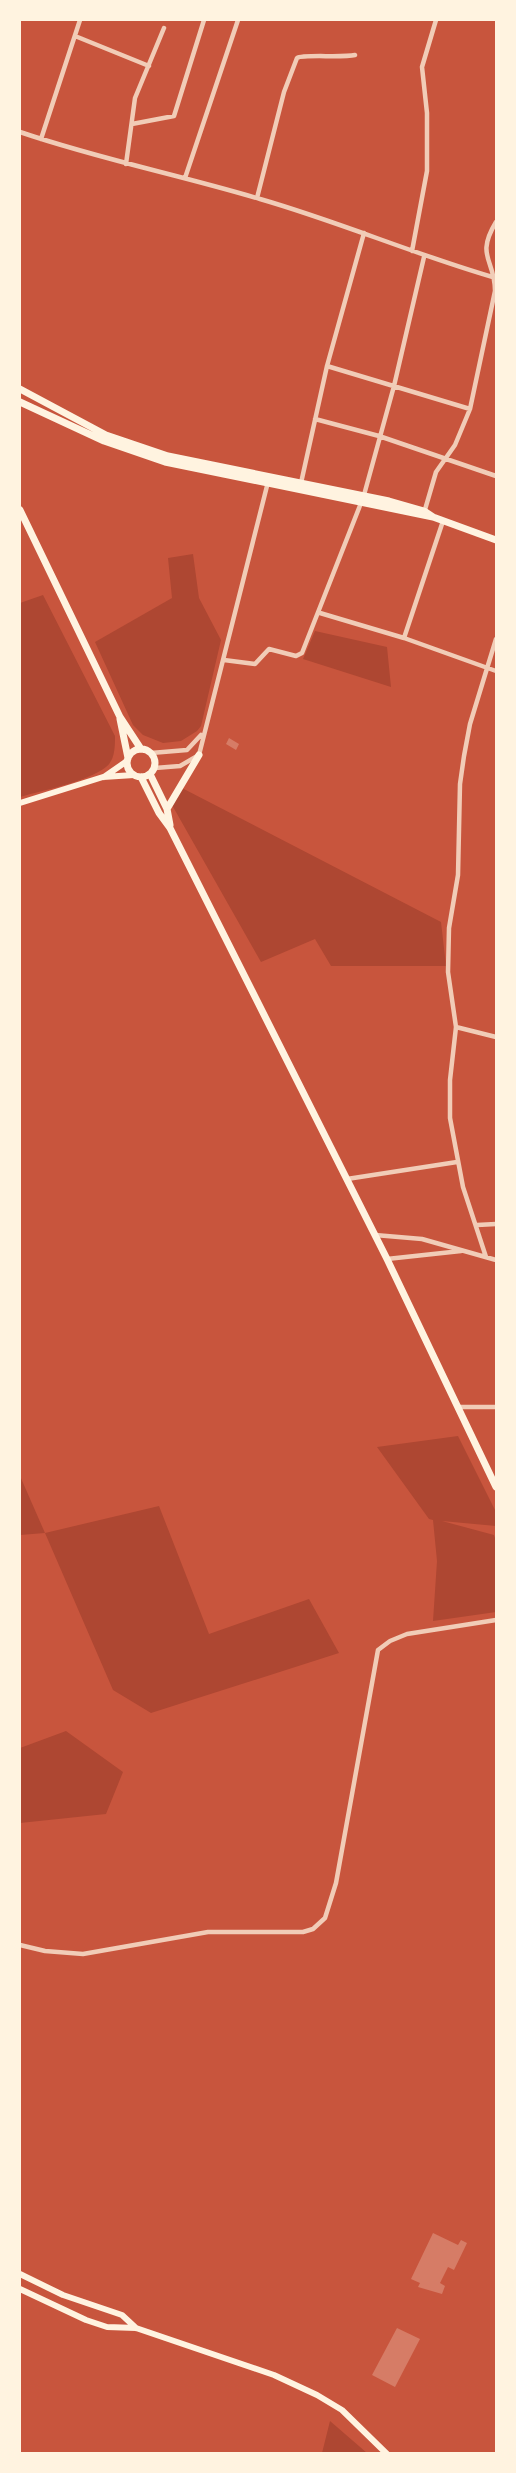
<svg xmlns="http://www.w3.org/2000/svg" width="516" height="2473" font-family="'Noto Sans',sans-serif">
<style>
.green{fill:#ae4732}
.building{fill:#d67c66}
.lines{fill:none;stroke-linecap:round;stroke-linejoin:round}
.minor{stroke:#f1ccb7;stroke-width:4.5}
.secondary{stroke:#fff3e0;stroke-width:6}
.primary{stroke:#fff3e0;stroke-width:7}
.trunk{stroke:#fff3e0;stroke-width:7}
</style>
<rect width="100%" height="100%" fill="#c8553d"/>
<path class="green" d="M 193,554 L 199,598 L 221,640 L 201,726 L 197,731 L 181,741 L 163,743 L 143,735 L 133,725 L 95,642 L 172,598 L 168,558 Z
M 43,595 L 115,736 C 115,747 115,760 106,767 C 87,782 43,790 20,797 L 20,603 Z
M 315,631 L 387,647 L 391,687 L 303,659 Z
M 180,787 L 441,922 L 446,966 L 331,966 L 315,939 L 261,962 L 172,805 Z
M 458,1436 L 496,1512 L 496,1526 L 442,1521 L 494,1535 L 496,1541 L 496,1612 L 433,1621 L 437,1561 L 433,1520 L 429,1519 L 377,1447 Z
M 20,1476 L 45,1533 L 159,1506 L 209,1634 L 309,1599 L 339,1653 L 151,1713 L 113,1690 L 45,1533 L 20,1535 Z
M 66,1731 L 123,1772 L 106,1814 L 20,1823 L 20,1748 Z
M 330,2421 L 367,2453 L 322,2453 Z"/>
<path class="building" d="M 229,738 L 239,744 L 236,750 L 226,744 Z
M 433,2233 L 458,2245 L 461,2240 L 467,2243 L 454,2270 L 448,2267 L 440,2283 L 445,2286 L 442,2294 L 418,2287 L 420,2283 L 411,2279 Z
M 397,2328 L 420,2339 L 395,2387 L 372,2375 Z"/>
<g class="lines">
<path class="minor" d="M 75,36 L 149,66
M 132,124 L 174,116 L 204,20
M 20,132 C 99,159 180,175 260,199 C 340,222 416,255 496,278
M 41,139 L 80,20
M 126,164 L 135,98 L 164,28
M 185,178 L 238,20
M 257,198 L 284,92 L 297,58 C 303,54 342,58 355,55
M 412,251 L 427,171 L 427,113 L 422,67 L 436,20
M 327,366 L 470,409
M 315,419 L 379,436 L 496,476
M 301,483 L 327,366 L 364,233
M 364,495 L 394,386 L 424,257
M 424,513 L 436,472 L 455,445 L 470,409 L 495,291 C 495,259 475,257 496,222
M 320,613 L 404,638 L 496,671
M 404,638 L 443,521
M 224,660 L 255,664 L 269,649 L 296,656 L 302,653 L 361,503
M 151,753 L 187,750 L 201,735
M 155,768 L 180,766 L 199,755 L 268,482
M 456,1027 L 496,1037
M 347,1179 L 457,1162
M 477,1225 L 496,1224
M 375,1235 L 422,1239 L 496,1260
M 486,1257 L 463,1187 L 450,1118 L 450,1080 L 456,1027 L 448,972 L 449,928 L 458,875 L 460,784 L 464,756 L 470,724 L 496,639
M 387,1259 L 461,1251
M 458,1407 L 496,1407
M 20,1945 L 45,1951 L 83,1954 L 208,1932 L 303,1932 L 313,1929 L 325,1918 L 336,1883 L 378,1650 L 390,1641 L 407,1634 L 496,1620"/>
<path class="secondary" d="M 104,777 L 127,761
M 20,803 L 103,777 L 134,775
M 20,2274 L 63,2295 L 122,2315 L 136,2328
M 20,2289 L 86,2320 L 107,2327 L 136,2328 L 274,2375 L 317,2395 L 342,2410 L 387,2454"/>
<path class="primary" d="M 20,389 L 106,435 L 168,456 L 389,501 L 424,511 L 433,517
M 20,402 L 104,441 L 165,462 L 433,517 L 496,540"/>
<path class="trunk" d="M 20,510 L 120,717 L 141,749
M 120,719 L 128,758
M127 763a14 14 0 1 1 28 0a14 14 0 1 1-28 0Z
M 150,774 L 167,809 L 170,825
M 141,777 L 159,813 L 170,828 L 387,1259 L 496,1487
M 167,809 L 199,755"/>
</g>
<rect width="516" height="2473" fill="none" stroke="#fff3e0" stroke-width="42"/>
</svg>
